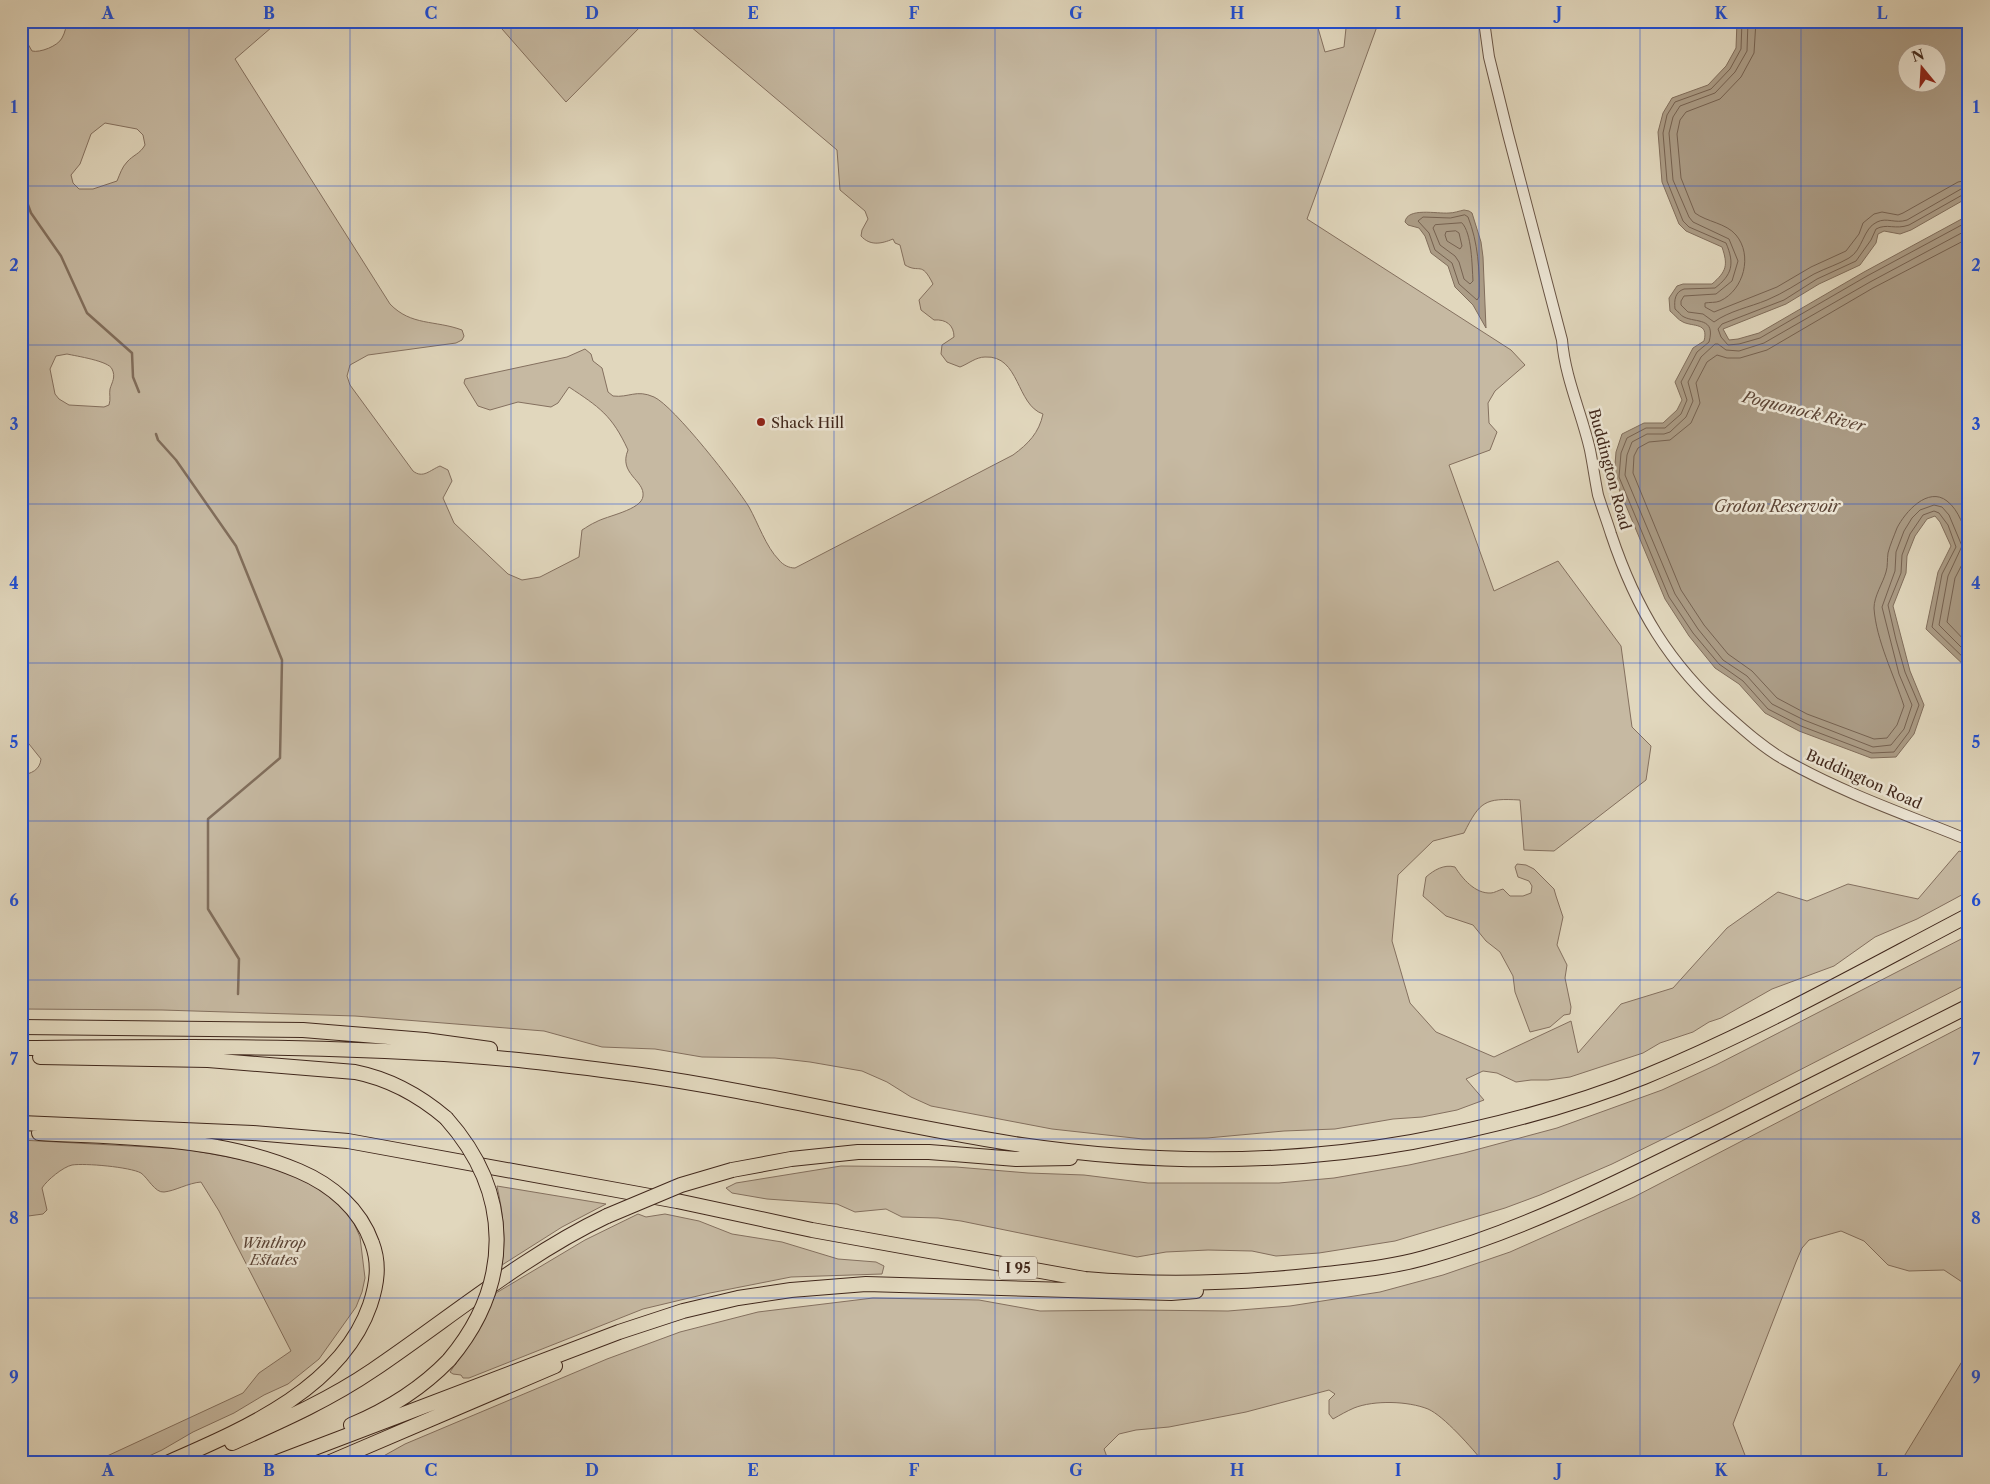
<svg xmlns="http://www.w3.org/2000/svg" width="1990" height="1484" font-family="'Libre Caslon Text',serif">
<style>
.green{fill:#c6b9a2;stroke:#84705f;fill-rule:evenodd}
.water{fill:#ab9c86;stroke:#816e5c;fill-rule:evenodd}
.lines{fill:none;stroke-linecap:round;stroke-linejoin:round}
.shore{stroke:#766251;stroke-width:1}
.stream{stroke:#816e5c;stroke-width:2.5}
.tertiary-casing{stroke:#695444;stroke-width:12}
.motorway-casing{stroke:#41281c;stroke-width:16}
.tertiary{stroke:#ece5d4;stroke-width:10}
.motorway{stroke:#e1d7bd;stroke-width:14}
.motorway-bridge-casing{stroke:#41281c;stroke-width:16;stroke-linecap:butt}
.motorway-bridge{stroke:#e1d7bd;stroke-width:14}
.grid{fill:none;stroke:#1d4ed8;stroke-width:1;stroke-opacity:0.55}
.poi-dot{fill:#8f2418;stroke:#ece5d4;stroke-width:2}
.labels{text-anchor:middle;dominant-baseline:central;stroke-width:5;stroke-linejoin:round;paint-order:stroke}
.shield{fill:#ece5d4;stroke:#746153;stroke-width:1}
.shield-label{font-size:14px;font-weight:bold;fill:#41281c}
.poi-label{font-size:15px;fill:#41281c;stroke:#ece5d4;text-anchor:start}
.street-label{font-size:15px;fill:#41281c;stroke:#ece5d4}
.park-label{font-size:15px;font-style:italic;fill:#5c4537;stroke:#ece5d4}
.water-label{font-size:16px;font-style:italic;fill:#5c4536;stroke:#ece5d4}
.neatline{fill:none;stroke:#1d4ed8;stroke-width:2}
.grid-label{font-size:16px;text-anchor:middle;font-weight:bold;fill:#1d4ed8}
</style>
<rect width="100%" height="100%" fill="#e1d7bd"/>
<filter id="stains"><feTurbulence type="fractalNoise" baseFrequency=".004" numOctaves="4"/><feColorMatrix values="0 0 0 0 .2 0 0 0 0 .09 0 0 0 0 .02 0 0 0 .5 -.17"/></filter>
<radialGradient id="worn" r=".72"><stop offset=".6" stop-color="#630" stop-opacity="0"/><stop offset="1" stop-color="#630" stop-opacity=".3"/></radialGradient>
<path class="green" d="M 68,21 L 279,21 L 235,59 L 390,304 C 411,326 435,320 462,330 L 464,336 L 462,340 L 456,343 L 368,355 L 350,365 L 347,376 L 350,385 L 413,471 C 423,479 430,470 440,466 L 448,470 L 452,481 L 443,498 L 454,523 L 508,574 L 522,580 L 540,577 L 579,557 L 582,530 C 587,527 591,524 596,522 C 606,516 642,510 643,496 C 645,480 618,474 628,450 C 612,415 599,407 569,387 L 558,403 L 551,407 L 518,402 L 490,410 L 478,406 L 464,383 L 465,379 L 567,357 L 585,349 L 591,354 L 593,361 L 602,368 L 608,392 L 613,396 C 629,398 636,389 654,397 C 674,406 736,486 749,507 C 758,523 766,547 779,560 C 783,565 789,568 795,568 L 1013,455 C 1028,444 1039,433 1043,414 C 1016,405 1020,355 985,357 C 976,357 968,364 960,367 L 947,362 L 941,354 L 942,345 L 954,337 C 954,325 946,319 934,320 L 921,310 L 919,300 L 933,284 C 921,260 920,274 905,265 L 900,245 L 895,243 L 893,239 C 881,244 870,246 861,236 L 862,230 L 868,219 L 865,211 L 840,190 L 837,150 L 684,21 L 1316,21 L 1325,52 L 1344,47 L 1346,28 L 1344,21 L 1379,21 L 1307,219 L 1511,350 L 1525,365 L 1495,391 L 1488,403 L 1489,423 L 1497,432 L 1490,450 L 1449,465 L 1494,591 L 1558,561 L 1621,646 L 1632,727 L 1651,746 L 1646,780 L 1554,851 L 1524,850 L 1520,800 C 1485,798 1480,801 1464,833 L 1433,841 L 1398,875 L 1392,941 L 1410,1003 L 1436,1032 L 1494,1057 L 1571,1021 L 1578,1053 L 1621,1004 L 1673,988 L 1727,928 L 1778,892 L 1807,901 L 1848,884 L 1918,899 L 1959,851 L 1969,854 L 1969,891 L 1917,919 L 1875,937 L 1834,966 L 1772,989 L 1721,1018 L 1709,1022 L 1693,1032 L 1660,1043 L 1643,1053 L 1570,1077 L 1548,1080 L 1531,1080 L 1516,1082 L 1497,1073 L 1483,1071 L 1466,1079 L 1484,1100 L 1457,1110 L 1422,1117 L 1393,1119 L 1335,1129 L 1284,1131 L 1207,1138 L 1143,1139 L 1052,1129 L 931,1106 L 911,1097 L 887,1082 L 862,1071 L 810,1062 L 775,1058 L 702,1057 L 655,1049 L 602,1047 L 544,1031 L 355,1016 L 162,1010 L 21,1009 L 21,775 C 31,774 40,770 41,759 L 21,734 L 21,32 L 32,51 C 40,53 58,46 62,38 C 65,33 66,26 68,21 ZM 105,123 L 137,129 L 143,135 L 145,145 C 140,154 133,155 127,162 C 122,167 120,174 117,181 L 93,189 L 79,189 L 73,183 L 71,175 L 80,164 L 91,134 ZM 67,354 C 76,356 109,361 112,369 C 116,377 112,382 110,389 C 109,394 111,399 109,405 L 104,407 L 69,405 L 59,399 L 55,394 L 50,369 L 56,356 Z
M 495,21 L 646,21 L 566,102 Z
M 1517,864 L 1526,865 L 1534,869 L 1554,889 L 1556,896 L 1563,917 L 1557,945 L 1567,965 L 1565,978 L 1571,1007 L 1570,1014 L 1564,1015 L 1550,1027 L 1530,1032 L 1515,992 L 1513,976 L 1500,952 L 1486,941 L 1473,925 L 1446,916 L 1423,896 L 1426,877 C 1434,870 1444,864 1455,867 C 1462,878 1475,894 1491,893 C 1494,893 1499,890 1503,889 L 1510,896 L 1523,896 L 1531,893 L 1532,886 L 1529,881 L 1518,877 L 1515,867 Z
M 1969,935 L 1969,983 L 1963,986 L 1722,1110 L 1612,1164 L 1540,1195 L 1505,1208 L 1395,1241 L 1319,1253 L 1276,1256 L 1252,1251 L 1208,1250 L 1166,1252 L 1137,1257 L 961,1221 L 938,1218 L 902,1217 L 886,1209 L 855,1212 L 837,1204 L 767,1199 L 732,1193 L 726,1188 L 736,1183 L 841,1166 L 956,1167 L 1028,1173 L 1084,1175 L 1148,1183 L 1279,1183 L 1334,1178 L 1409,1165 L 1464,1153 L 1557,1128 L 1662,1090 L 1716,1065 Z
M 1969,1023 L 1969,1290 L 1968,1286 L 1944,1270 L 1909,1271 L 1888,1265 L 1864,1241 L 1841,1231 L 1809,1240 L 1802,1248 L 1796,1262 L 1733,1424 L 1748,1463 L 1484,1463 C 1472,1448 1444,1416 1428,1409 C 1408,1401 1374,1400 1354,1408 C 1347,1411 1340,1415 1333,1419 L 1329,1414 L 1329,1400 L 1335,1394 L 1329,1390 L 1246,1412 L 1169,1427 L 1136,1430 L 1119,1434 L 1104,1449 L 1107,1457 L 1106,1463 L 535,1463 L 527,1458 L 519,1463 L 371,1463 L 405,1444 L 607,1359 L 680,1332 L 758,1312 L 873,1298 L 979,1300 L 1040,1311 L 1138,1310 L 1228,1311 L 1290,1306 L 1380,1292 L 1443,1275 L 1510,1252 L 1634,1197 Z
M 21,1140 L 185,1149 L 255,1162 L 289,1173 L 333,1196 L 349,1212 L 360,1237 L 365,1278 L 362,1292 L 356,1307 L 319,1359 L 288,1384 L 264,1395 L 234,1413 L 193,1432 L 162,1450 L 134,1463 L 92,1463 L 243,1393 L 259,1373 L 291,1351 L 219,1211 L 201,1182 C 188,1183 175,1191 164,1192 C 155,1193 148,1178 141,1173 C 130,1167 85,1163 72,1165 C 63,1167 47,1180 42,1188 L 47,1210 L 43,1214 L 21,1217 Z
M 497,1186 L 606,1204 L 562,1227 L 502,1265 C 506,1238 503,1213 497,1186 Z
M 638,1214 L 646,1217 L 665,1214 L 699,1221 L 732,1234 L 782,1242 L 838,1259 L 876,1262 L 884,1266 L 882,1274 L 791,1277 L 710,1293 L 643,1309 L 469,1378 L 463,1378 L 461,1375 L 453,1374 L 450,1372 L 482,1325 L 496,1293 L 585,1240 Z
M 1969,1350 L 1969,1463 L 1900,1463 Z"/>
<path class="water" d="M 1737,21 L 1969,21 L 1969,197 L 1911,230 L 1900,234 L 1884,231 L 1878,234 L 1876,243 L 1860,265 L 1819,284 L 1786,304 L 1723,329 L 1729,340 L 1738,339 L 1759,333 L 1864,272 L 1969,215 L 1969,670 L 1926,629 L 1938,572 L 1951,546 L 1940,522 L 1935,516 L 1927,519 L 1915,536 L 1907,556 L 1906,573 L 1893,606 L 1910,671 L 1924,705 L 1914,734 L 1896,757 L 1871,758 L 1799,731 L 1765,713 L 1739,684 L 1715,668 L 1689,636 L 1665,599 L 1614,477 L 1616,452 L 1622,434 L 1644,423 L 1663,423 L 1677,410 L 1682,400 L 1675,382 L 1693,348 L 1704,341 C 1709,322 1693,327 1683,322 C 1678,320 1674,314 1670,311 L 1669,298 L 1677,286 L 1683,284 L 1712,284 C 1727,271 1728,265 1722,247 L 1686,231 L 1679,224 L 1662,182 L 1658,132 L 1663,113 L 1672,98 L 1708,85 L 1726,66 L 1736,48 ZM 1908,52 L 1938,52 L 1938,82 L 1908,82 Z
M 1464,210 L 1469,211 L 1472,213 L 1481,242 L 1483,257 L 1486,328 L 1473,305 L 1455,287 L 1448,266 L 1431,253 L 1425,236 L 1419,228 L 1408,225 L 1405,222 C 1407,207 1437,214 1449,213 C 1454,213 1459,211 1464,210 Z"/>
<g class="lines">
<path class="shore" d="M 1742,21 L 1741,49 L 1730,69 L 1711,89 L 1675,102 L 1667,115 L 1663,133 L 1667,181 L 1683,221 L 1689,227 L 1726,243 C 1735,264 1732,275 1715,288 L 1684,289 C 1675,292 1674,300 1675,309 C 1678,311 1681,316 1684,317 C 1696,323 1716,317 1709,342 L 1697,352 L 1681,382 L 1687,400 L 1681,414 L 1665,428 L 1646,428 L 1627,438 L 1621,453 L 1619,477 L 1669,597 L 1693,633 L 1719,664 L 1743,681 L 1768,709 L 1801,726 L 1872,753 L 1894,752 L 1909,732 L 1919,705 L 1905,672 L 1896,640 L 1888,605 L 1901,573 L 1902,555 L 1910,534 L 1923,515 L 1934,511 L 1939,513 L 1948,525 L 1956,547 L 1942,574 L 1932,627 L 1969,663
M 1748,21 L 1747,51 L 1735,72 L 1715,93 L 1680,106 L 1673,117 L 1669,133 L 1673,180 L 1689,217 L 1693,222 L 1729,239 L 1738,261 L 1732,281 L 1716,294 L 1684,296 L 1681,301 L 1681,305 L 1688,312 L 1703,314 L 1714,322 C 1729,311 1750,307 1767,300 C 1784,293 1798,283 1814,274 C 1826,268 1839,264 1849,258 C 1863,250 1863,228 1877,222 C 1887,217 1895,224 1907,220 L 1961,189 L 1969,187
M 1756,21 L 1754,53 L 1741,77 L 1720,99 L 1686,112 L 1680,120 L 1677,134 L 1681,178 L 1695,213 C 1707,222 1726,223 1736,235 C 1753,255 1744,290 1720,301 C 1715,303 1710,302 1705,303 L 1705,307 L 1714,312 L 1777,287 L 1811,267 L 1846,251 L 1859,234 L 1863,223 L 1874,214 L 1882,212 L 1898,215 L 1903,213 L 1958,182 L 1969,180
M 1969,194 L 1964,194 L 1909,225 C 1895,230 1887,223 1876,229 L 1871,240 L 1856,261 L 1817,279 L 1784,300 L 1722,324 L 1718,329 L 1721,337 L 1728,345 L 1739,344 L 1760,338 L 1867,276 L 1969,221
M 1465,215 L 1468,217 C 1478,242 1480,271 1479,297 L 1477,300 L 1459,284 L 1452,263 L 1435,250 L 1429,233 L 1418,221 L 1423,217 L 1450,218 Z
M 1462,223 C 1472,233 1472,266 1473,281 L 1470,284 L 1464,279 L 1459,262 L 1455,256 L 1440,245 L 1433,228 L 1435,225 Z
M 1969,229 L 1870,282 L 1764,343 L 1739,351 L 1726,350 L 1718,344 L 1715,344 L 1701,357 L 1688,382 L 1693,401 L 1686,417 L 1670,432 L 1664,434 L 1647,434 L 1632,442 L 1627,455 L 1625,475 L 1675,594 L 1698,629 L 1723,660 L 1747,676 L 1772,704 L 1804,720 L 1873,747 L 1891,745 L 1904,729 L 1912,705 L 1899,674 L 1882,607 L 1895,571 L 1896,552 L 1904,531 L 1912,518 L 1920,510 L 1934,505 L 1942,507 L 1949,515 L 1962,546 L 1948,576 L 1939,625 L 1969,655
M 1456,231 L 1459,233 L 1462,246 L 1460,249 L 1447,241 L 1445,235 L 1446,232 Z
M 1969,238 L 1873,288 L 1767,350 L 1740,358 L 1727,358 L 1717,355 L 1707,362 L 1696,383 L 1700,403 L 1691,423 L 1670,440 L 1649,442 L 1638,448 L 1634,456 L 1633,473 L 1681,590 L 1704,625 L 1728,654 L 1752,671 L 1777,698 L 1807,714 L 1874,739 L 1887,738 L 1897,725 L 1904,706 C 1894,675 1876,640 1874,608 C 1874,596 1883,583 1886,572 C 1888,566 1887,559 1888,553 C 1890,545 1894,536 1897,528 C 1905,512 1928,486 1947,501 C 1959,510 1964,528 1969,541
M 1969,551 L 1955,578 L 1947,622 L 1969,645"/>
<path class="stream" d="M 21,186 L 31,213 L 61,256 L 87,313 L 132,353 L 133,377 L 139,392
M 156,434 L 158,440 L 176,460 L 236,546 L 282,660 L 280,758 L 208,819 L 208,909 L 239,959 L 238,994"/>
<g class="tertiary-casing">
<path id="tertiary" d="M 1484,21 L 1489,57 L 1508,134 L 1562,340 C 1565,378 1582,414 1590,450 C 1593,465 1595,480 1598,495 C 1602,508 1607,521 1611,534 C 1636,609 1669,664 1728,716 C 1746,732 1764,748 1785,760 C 1843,793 1907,815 1969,840"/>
</g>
<g class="motorway-casing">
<path id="motorway" d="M 21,1027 L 303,1030 L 425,1040 L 490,1049
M 21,1048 C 155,1047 290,1045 424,1053 C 494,1056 565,1065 634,1074 C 764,1092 891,1125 1021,1145 C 1151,1164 1283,1165 1412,1142 C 1491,1127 1570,1107 1644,1077 C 1756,1031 1862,971 1969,915
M 40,1057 L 208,1060 L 355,1072 C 390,1079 419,1095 446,1118
M 21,1123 L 253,1133 L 348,1141 L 677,1201 L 812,1230 L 1085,1279 C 1165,1286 1246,1283 1326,1274 C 1359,1270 1392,1267 1424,1258 C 1524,1230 1618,1182 1711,1136 C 1797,1093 1883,1049 1969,1006
M 39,1133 C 126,1138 218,1136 299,1171 C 332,1185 360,1209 372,1243 C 380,1264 377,1284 370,1305 C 341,1389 242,1430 167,1463
M 732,1170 L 791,1159 L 858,1152 L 929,1152 L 1016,1159 L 1070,1158
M 351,1425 C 389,1409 421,1389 449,1360
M 232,1443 C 281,1421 329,1400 373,1370 C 450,1318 523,1256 607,1216
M 275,1463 L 619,1332 L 683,1311 L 738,1298 L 791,1290 L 866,1284 L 1171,1293 L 1196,1291
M 328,1463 L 555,1366"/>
</g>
<use href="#tertiary" class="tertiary"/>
<use href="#motorway" class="motorway"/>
<g class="motorway-bridge-casing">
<path id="motorway-bridge" d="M 446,1118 C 513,1193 513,1284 449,1360
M 607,1216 L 681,1185 L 732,1170"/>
</g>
<use href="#motorway-bridge" class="motorway-bridge"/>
</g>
<path class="grid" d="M 189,21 L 189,1463M 350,21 L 350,1463M 511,21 L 511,1463M 672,21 L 672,1463M 834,21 L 834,1463M 995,21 L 995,1463M 1156,21 L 1156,1463M 1318,21 L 1318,1463M 1479,21 L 1479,1463M 1640,21 L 1640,1463M 1801,21 L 1801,1463M 21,186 L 1969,186M 21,345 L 1969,345M 21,504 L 1969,504M 21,663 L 1969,663M 21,821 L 1969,821M 21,980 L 1969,980M 21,1139 L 1969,1139M 21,1298 L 1969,1298"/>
<circle class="poi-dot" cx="761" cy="422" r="5"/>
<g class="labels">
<rect class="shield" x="999" y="1256.5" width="38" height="23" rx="4"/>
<g class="shield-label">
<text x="1018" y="1268">I 95</text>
</g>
<g class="poi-label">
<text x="771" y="422">Shack Hill</text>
</g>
<g class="street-label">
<text transform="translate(1610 469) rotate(75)">Buddington Road</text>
<text transform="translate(1864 779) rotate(24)">Buddington Road</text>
</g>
<g class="park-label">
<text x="274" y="1242">Winthrop<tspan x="274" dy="17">Estates</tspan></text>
</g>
<g class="water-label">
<text transform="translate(1804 411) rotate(14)">Poquonock River</text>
<text x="1777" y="506">Groton Reservoir</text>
</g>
</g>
<rect width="1990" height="1484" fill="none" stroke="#e1d7bd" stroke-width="55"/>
<g transform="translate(1922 68) rotate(342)"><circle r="24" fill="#ece5d4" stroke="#a8998a"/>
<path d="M0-4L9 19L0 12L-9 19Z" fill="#8f2418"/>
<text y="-8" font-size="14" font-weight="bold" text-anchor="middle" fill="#41281c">N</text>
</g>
<rect x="28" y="28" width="1934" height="1428" class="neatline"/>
<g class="grid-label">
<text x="108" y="19">A</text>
<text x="269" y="19">B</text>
<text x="431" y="19">C</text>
<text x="592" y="19">D</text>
<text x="753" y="19">E</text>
<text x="914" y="19">F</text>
<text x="1076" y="19">G</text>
<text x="1237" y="19">H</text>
<text x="1398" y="19">I</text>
<text x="1559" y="19">J</text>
<text x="1721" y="19">K</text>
<text x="1882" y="19">L</text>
<text x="14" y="113">1</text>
<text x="1976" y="113">1</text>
<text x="14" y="271">2</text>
<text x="1976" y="271">2</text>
<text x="14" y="430">3</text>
<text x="1976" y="430">3</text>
<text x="14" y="589">4</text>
<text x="1976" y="589">4</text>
<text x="14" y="748">5</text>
<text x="1976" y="748">5</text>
<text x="14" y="906">6</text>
<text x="1976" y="906">6</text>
<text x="14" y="1065">7</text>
<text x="1976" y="1065">7</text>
<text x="14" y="1224">8</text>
<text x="1976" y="1224">8</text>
<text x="14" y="1383">9</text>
<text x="1976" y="1383">9</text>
<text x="108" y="1476">A</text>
<text x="269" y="1476">B</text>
<text x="431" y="1476">C</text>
<text x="592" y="1476">D</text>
<text x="753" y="1476">E</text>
<text x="914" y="1476">F</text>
<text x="1076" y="1476">G</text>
<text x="1237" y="1476">H</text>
<text x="1398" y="1476">I</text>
<text x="1559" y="1476">J</text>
<text x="1721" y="1476">K</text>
<text x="1882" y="1476">L</text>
</g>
<rect width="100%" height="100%" filter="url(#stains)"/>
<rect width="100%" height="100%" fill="url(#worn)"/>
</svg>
